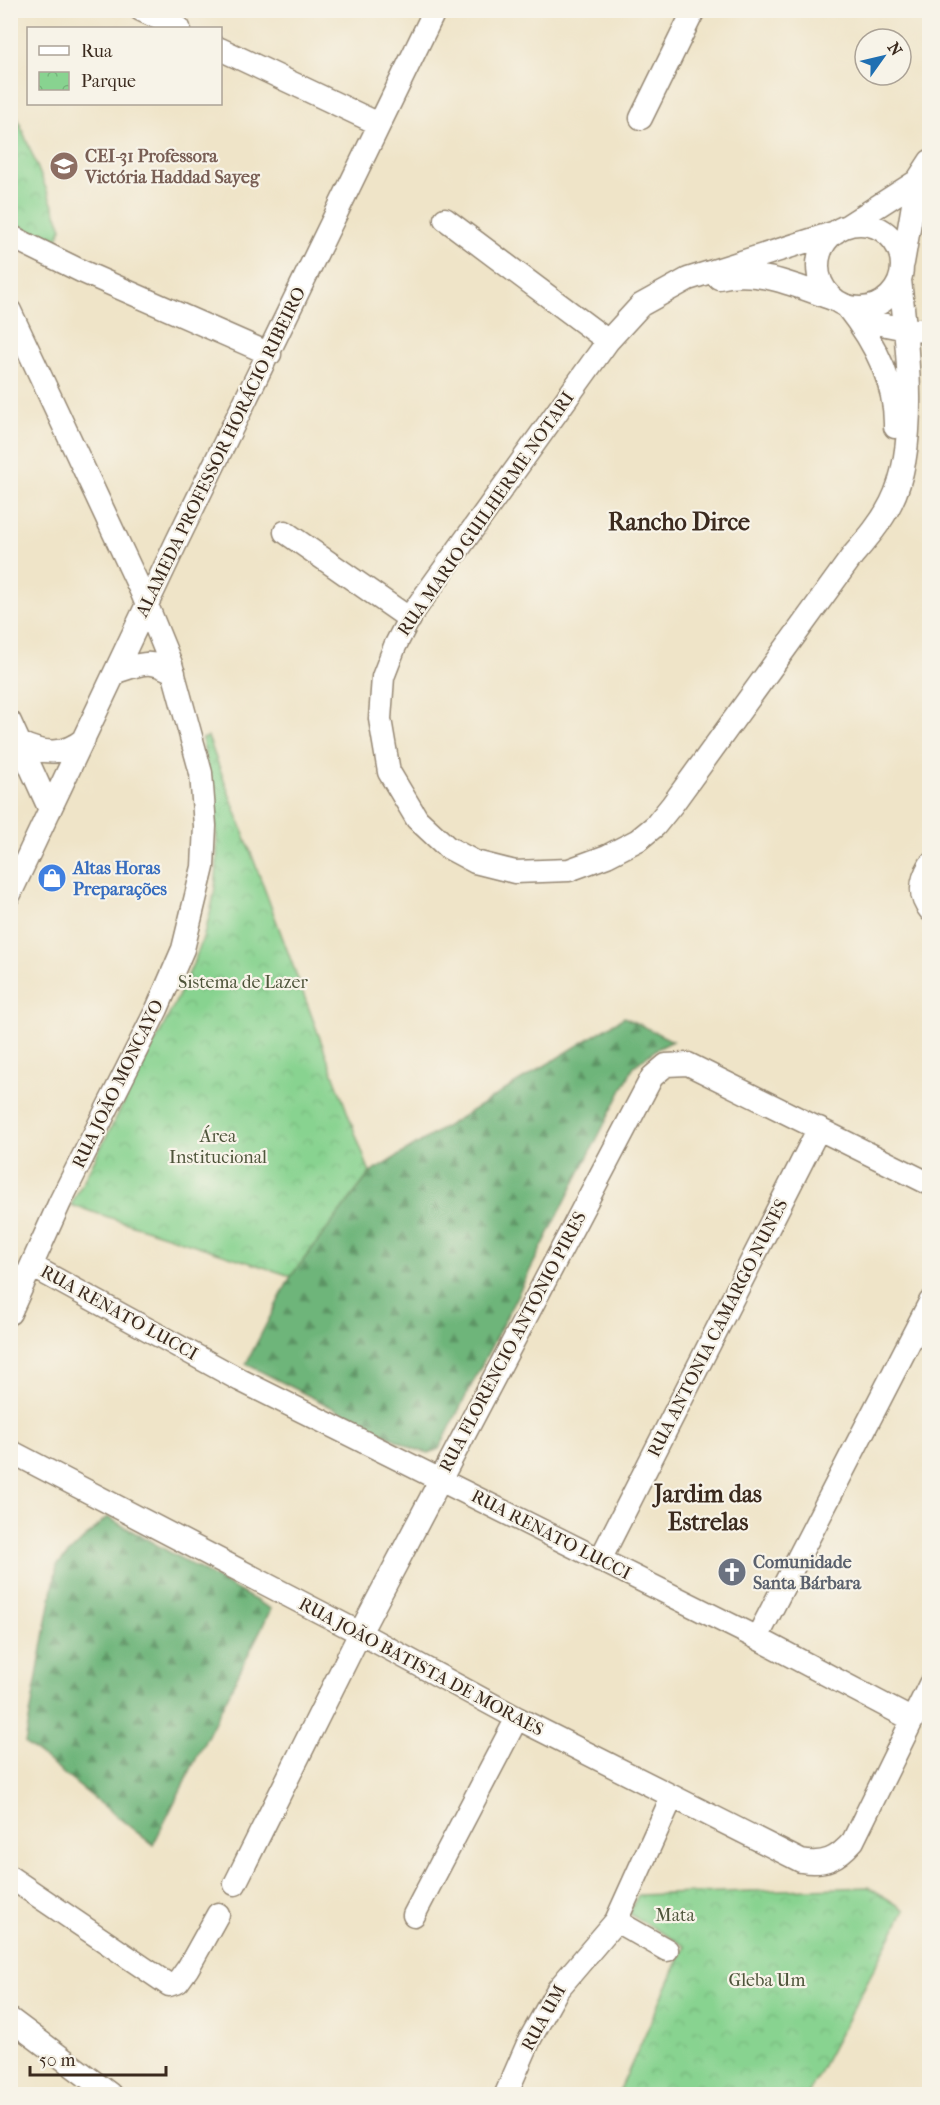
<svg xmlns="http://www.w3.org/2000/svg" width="940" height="2105" font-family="'IM FELL French Canon',serif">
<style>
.forest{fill:url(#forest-firs);stroke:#54704c;stroke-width:1.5}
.park{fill:url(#park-crowns);stroke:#627e57;stroke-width:1.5}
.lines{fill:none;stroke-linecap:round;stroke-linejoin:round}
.minor-casing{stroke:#958773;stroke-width:25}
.minor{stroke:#fff;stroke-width:22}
.labels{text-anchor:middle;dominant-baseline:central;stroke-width:4.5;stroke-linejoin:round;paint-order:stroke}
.education-label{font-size:18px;font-weight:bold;fill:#785e54;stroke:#f7f3e8;text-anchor:start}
.street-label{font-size:18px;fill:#3b2a1e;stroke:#f7f3e8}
.shop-label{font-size:18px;font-weight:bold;fill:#366cbe;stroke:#f7f3e8;text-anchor:start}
.park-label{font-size:18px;fill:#4e543a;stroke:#f7f3e8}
.worship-label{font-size:18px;font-weight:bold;fill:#5b616d;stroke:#f7f3e8;text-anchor:start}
.district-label{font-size:24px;font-weight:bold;fill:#3b2a1e;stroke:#f7f3e8}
</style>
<defs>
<pattern id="forest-firs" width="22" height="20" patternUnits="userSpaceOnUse" patternTransform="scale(1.5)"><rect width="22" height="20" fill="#6eb57a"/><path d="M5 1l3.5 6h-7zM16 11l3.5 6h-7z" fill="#5c9363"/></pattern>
<pattern id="park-crowns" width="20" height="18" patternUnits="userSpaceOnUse" patternTransform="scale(1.5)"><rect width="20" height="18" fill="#88d390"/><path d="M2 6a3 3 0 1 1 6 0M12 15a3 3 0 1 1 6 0" fill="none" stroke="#76b57c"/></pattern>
</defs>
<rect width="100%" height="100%" fill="#f7f3e8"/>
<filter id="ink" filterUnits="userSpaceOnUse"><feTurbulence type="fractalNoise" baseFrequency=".0167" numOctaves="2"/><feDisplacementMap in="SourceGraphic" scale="12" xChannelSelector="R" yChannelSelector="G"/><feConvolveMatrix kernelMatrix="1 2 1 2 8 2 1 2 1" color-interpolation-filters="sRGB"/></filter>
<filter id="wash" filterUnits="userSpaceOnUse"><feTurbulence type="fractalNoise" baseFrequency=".008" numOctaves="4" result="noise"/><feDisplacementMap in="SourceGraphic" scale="24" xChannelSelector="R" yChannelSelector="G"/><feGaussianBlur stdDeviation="1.35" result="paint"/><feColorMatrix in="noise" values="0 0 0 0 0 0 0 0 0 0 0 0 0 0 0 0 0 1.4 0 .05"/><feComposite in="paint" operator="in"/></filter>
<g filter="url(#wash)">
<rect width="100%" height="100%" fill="#efe4c8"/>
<path class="forest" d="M 624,1017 L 673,1041 L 657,1049 L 634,1066 L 439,1449 L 429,1453 L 414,1449 L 246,1364 L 291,1276 L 370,1173 Z
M 107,1517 L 271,1609 L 153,1845 L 25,1743 L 57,1565 Z"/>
<path class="park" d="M 11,102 L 62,228 L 55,244 L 11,221 Z
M 208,737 L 370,1173 L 291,1276 L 71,1205 C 96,1157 121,1108 146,1060 C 178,997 216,933 217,861 C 218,820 209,779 202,739 Z
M 869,1887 L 905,1910 L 808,2094 L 618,2094 L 685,1946 L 629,1914 L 638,1895 Z"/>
</g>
<g filter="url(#ink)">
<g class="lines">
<g class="minor-casing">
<path id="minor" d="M 141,10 L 179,28
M 220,49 L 379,124
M 641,118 L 694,10
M 445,219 L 608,341
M818 266a42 42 0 1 1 84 0a42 42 0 1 1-84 0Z
M 847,226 L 917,181
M 836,232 L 688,279 L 641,305 L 608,341 L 411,615 L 395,646 L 383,677 L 380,719 L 389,772 L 417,819 L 447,847 L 475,862 L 515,872 L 569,870 L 607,856 L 638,840 L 655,826 L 672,805 L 853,555 C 867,539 881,523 891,503 C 920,447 907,342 900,280
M 10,236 L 81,271 L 270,354
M 903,263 L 917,181 L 930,161
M 719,278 C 758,268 799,287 835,300
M 846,306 C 873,340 896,382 895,427
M 10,311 L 142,593 L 171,664 L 201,773 L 205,826 L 203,867 L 183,949 L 157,1009 L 60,1202 L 10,1313
M 856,319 L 906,329 L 930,331
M 285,532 L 410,619
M 116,672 C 141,664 150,658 174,673
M 10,722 L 50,810
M 20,743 C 44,754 63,756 84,739
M 930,865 C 921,880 918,896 930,910
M 10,894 L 177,541 L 435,10
M 32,1266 L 240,1380 L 757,1638 L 911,1719
M 10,1451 L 360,1633 L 517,1718 L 801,1861 C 825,1865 837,1859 853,1841 L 930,1684
M 600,1560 L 819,1128
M 757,1638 L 930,1302
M 10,1877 L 169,1985 L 178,1982 L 188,1968 L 218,1914
M 235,1884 L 360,1633 L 652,1077 L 666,1065 L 688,1064 L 930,1184
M 414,1915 L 517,1718
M 616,1921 L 667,1950
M 10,2019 L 110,2094
M 506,2094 L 530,2039 L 558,1989 L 616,1921 L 672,1797"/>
</g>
<use href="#minor" class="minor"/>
</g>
</g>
<defs>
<g id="school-disc" transform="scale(1.5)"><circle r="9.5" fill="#8d6e63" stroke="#f7f3e8"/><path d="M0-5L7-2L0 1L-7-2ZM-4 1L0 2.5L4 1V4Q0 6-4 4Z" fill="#fff"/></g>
<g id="shop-disc" transform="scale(1.5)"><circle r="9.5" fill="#3f7fe0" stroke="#f7f3e8"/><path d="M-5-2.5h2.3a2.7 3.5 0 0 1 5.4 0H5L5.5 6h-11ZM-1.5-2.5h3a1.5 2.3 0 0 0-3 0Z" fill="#fff"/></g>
<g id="church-disc" transform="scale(1.5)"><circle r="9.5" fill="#6b7280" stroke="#f7f3e8"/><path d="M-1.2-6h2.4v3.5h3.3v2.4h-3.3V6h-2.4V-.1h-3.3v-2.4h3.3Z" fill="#fff"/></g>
</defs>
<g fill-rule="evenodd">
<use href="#school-disc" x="64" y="166"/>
<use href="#shop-disc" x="52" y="878"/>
<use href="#church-disc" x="732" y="1572"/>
</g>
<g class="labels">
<g class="education-label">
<text x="85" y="156">CEI-31 Professora<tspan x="85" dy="21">Victória Haddad Sayeg</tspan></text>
</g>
<g class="street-label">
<text transform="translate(221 452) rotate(-64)">ALAMEDA PROFESSOR HORÁCIO RIBEIRO</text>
<text transform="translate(486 514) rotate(-55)">RUA MARIO GUILHERME NOTARI</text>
<text transform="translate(118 1084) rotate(-64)">RUA JOÃO MONCAYO</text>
<text transform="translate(119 1313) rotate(29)">RUA RENATO LUCCI</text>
<text transform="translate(718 1328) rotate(-63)">RUA ANTONIA CAMARGO NUNES</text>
<text transform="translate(513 1342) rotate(-62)">RUA FLORENCIO ANTONIO PIRES</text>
<text transform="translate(551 1535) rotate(27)">RUA RENATO LUCCI</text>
<text transform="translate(421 1667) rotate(28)">RUA JOÃO BATISTA DE MORAES</text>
<text transform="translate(544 2018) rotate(-61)">RUA UM</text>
</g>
<g class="shop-label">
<text x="73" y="868">Altas Horas<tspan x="73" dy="21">Preparações</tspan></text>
</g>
<g class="park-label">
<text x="243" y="982">Sistema de Lazer</text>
<text x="218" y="1136">Área<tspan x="218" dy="21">Institucional</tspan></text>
<text x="675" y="1915">Mata</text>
<text x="767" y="1980">Gleba Um</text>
</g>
<g class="worship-label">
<text x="753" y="1562">Comunidade<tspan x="753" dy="21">Santa Bárbara</tspan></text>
</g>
<g class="district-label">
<text x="679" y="522">Rancho Dirce</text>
<text x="708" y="1494">Jardim das<tspan x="708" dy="28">Estrelas</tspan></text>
</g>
</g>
<rect width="940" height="2105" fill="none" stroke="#f7f3e8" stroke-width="36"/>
<rect x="27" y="27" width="195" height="78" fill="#f7f3e8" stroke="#aca397" stroke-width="1.5"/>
<rect x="39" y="46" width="30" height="9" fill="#ffffff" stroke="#aca397" stroke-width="1.5"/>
<text x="81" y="57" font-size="18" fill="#3b2a1e">Rua</text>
<rect x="39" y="72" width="30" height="18" fill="url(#park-crowns)" stroke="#aca397" stroke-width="1.5"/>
<text x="81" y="87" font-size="18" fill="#3b2a1e">Parque</text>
<g transform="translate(883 57) rotate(56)"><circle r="28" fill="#f7f3e8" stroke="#aca397" stroke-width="1.5"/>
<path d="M0-4.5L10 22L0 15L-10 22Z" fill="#1f6fb2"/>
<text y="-9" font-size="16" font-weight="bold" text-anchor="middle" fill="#3b2a1e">N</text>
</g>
<path d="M30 2066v9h136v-9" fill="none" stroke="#3b2a1e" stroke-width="3"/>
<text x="39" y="2066" font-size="18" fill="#3b2a1e" stroke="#f7f3e8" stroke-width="4.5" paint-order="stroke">50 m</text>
</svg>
